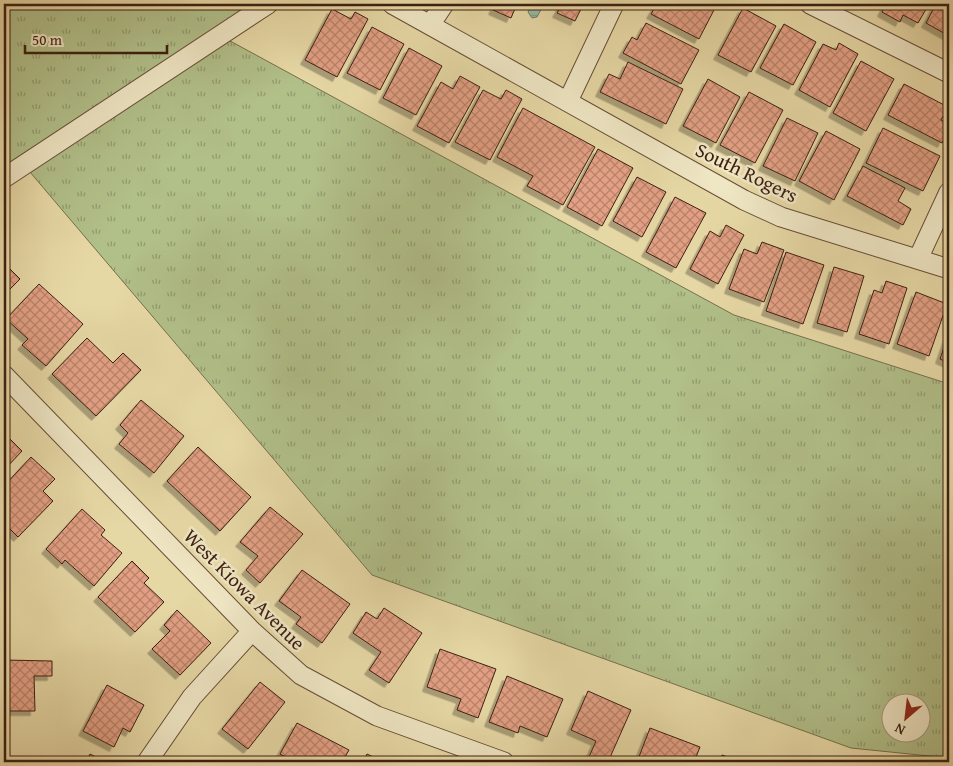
<svg xmlns="http://www.w3.org/2000/svg" width="953" height="766" font-family="'Gentium Book Plus',serif">
<style>
.grass{fill:url(#grass-tufts);stroke:#776f4d;fill-rule:evenodd}
.water{fill:url(#water-rules);stroke:#727c69}
.building{fill:url(#building-cross-hatch);stroke:#3d1f11;filter:url(#shadow)}
.lines{fill:none;stroke-linecap:round;stroke-linejoin:round}
.minor-casing{stroke:#674d36;stroke-width:21}
.minor{stroke:#efe6c4;stroke-width:19}
.labels{text-anchor:middle;dominant-baseline:central;stroke-width:5;stroke-linejoin:round;paint-order:stroke}
.street-label{font-size:20px;fill:#3d1f11;stroke:#efe6c4}
</style>
<defs>
<pattern id="grass-tufts" width="24" height="20" patternUnits="userSpaceOnUse" patternTransform="scale(1.25)"><rect width="24" height="20" fill="#b1bf89"/><path d="M3 7l-1-3M5 7V3M7 7l1-3M15 17l-1-3M17 17v-4M19 17l1-3" fill="none" stroke="#919b6f"/></pattern>
<pattern id="water-rules" width="6" height="5" patternUnits="userSpaceOnUse" patternTransform="scale(1.25)"><rect width="6" height="5" fill="#96baa4"/><path d="M0 2.5h6" fill="none" stroke="#829f8c"/></pattern>
<pattern id="building-cross-hatch" width="8" height="8" patternUnits="userSpaceOnUse" patternTransform="scale(1.25)"><rect width="8" height="8" fill="#e3a084"/><path d="M0 0l8 8M0 8l8-8" fill="none" stroke="#b9826b"/></pattern>
<filter id="shadow"><feDropShadow dx="-4.5" dy="4.5" stdDeviation="0" flood-color="#0004"/></filter>
</defs>
<rect width="100%" height="100%" fill="#e6d8a5"/>
<filter id="stains"><feTurbulence type="fractalNoise" baseFrequency=".004" numOctaves="4"/><feColorMatrix values="0 0 0 0 .2 0 0 0 0 .09 0 0 0 0 .02 0 0 0 .5 -.17"/></filter>
<radialGradient id="worn" r=".72"><stop offset=".6" stop-color="#630" stop-opacity="0"/><stop offset="1" stop-color="#630" stop-opacity=".3"/></radialGradient>
<path class="grass" d="M 4,4 L 268,4 L 221,36 L 734,315 L 949,384 L 949,758 L 851,748 L 372,575 L 24,165 L 4,178 ZM 890,704 L 920,704 L 920,734 L 890,734 Z"/>
<path class="water" d="M 531,4 L 544,4 L 537,17 L 532,18 L 528,12 Z"/>
<path class="building" d="M 496,4 L 517,4 L 511,18 L 493,10 Z
M 562,4 L 576,4 L 582,7 L 575,21 L 557,13 Z
M 657,4 L 708,4 L 715,8 L 699,39 L 651,14 Z
M 886,4 L 929,4 L 918,23 L 903,15 L 900,22 L 882,12 Z
M 936,4 L 949,4 L 949,36 L 926,23 Z
M 743,8 L 776,26 L 751,72 L 718,55 Z
M 332,9 L 351,19 L 355,12 L 368,19 L 337,77 L 305,60 Z
M 646,23 L 699,50 L 681,84 L 623,53 L 632,37 L 637,40 Z
M 784,24 L 816,42 L 793,85 L 760,68 Z
M 372,27 L 404,44 L 380,90 L 347,73 Z
M 839,43 L 858,54 L 830,107 L 799,90 L 823,44 L 836,50 Z
M 409,48 L 442,66 L 416,115 L 383,98 Z
M 861,61 L 894,79 L 866,131 L 833,113 Z
M 628,62 L 683,89 L 666,124 L 600,92 L 609,74 L 620,79 Z
M 460,76 L 480,87 L 449,143 L 417,126 L 441,82 L 453,89 Z
M 708,79 L 740,97 L 716,143 L 683,126 Z
M 904,84 L 948,107 L 941,120 L 949,124 L 949,129 L 942,143 L 888,115 Z
M 483,90 L 501,99 L 506,90 L 522,99 L 490,160 L 455,142 Z
M 749,92 L 783,110 L 755,163 L 720,145 Z
M 523,108 L 595,147 L 563,205 L 527,186 L 533,176 L 497,157 Z
M 787,118 L 818,133 L 795,181 L 763,166 Z
M 883,128 L 940,156 L 923,191 L 866,163 Z
M 826,131 L 860,149 L 834,200 L 799,181 Z
M 598,149 L 633,168 L 602,226 L 567,207 Z
M 863,166 L 905,188 L 898,201 L 911,209 L 903,225 L 847,196 Z
M 637,177 L 666,192 L 642,237 L 613,221 Z
M 675,197 L 706,213 L 676,268 L 646,252 Z
M 726,225 L 744,235 L 718,284 L 690,269 L 710,231 L 720,237 Z
M 762,242 L 784,250 L 764,302 L 729,289 L 744,249 L 757,254 Z
M 786,252 L 824,265 L 803,324 L 766,311 Z
M 4,263 L 20,279 L 4,295 Z
M 834,267 L 864,276 L 847,332 L 817,323 Z
M 886,281 L 907,288 L 889,344 L 859,334 L 874,290 L 882,293 Z
M 39,284 L 83,324 L 46,366 L 22,345 L 28,339 L 6,319 Z
M 916,292 L 947,304 L 929,356 L 897,344 Z
M 949,333 L 949,363 L 940,359 Z
M 87,338 L 113,363 L 123,353 L 141,370 L 96,416 L 52,374 Z
M 141,400 L 184,436 L 154,473 L 119,444 L 128,433 L 120,425 Z
M 4,433 L 22,451 L 4,470 Z
M 198,447 L 251,497 L 220,531 L 167,481 Z
M 31,457 L 55,479 L 43,491 L 53,501 L 18,537 L 4,523 L 4,486 Z
M 270,507 L 303,534 L 260,583 L 246,570 L 258,556 L 240,542 Z
M 82,509 L 105,530 L 101,535 L 122,553 L 94,586 L 65,560 L 62,564 L 46,549 Z
M 132,561 L 149,578 L 144,583 L 164,602 L 135,632 L 98,597 Z
M 302,570 L 350,604 L 322,643 L 296,624 L 301,617 L 279,601 Z
M 384,608 L 422,633 L 389,683 L 369,670 L 381,652 L 353,633 L 366,612 L 377,619 Z
M 177,610 L 211,643 L 180,675 L 152,649 L 170,631 L 164,625 Z
M 440,649 L 496,669 L 478,718 L 457,710 L 461,699 L 427,687 Z
M 4,660 L 52,661 L 52,676 L 34,676 L 35,711 L 4,711 Z
M 507,676 L 563,699 L 547,737 L 520,726 L 518,733 L 489,722 Z
M 260,682 L 285,702 L 248,749 L 222,729 Z
M 107,685 L 144,705 L 130,732 L 123,728 L 114,747 L 83,731 Z
M 588,691 L 631,710 L 608,762 L 601,762 L 589,757 L 596,741 L 571,730 Z
M 297,723 L 349,750 L 342,762 L 295,762 L 280,754 Z
M 650,728 L 700,747 L 694,762 L 637,762 Z
M 4,743 L 9,745 L 4,757 Z
M 90,754 L 106,762 L 86,762 Z
M 367,754 L 384,762 L 363,762 Z
M 722,755 L 742,762 L 719,762 Z"/>
<g class="lines">
<g class="minor-casing">
<path id="minor" d="M 392,4 L 744,200 L 781,217 L 949,269
M 810,4 L 949,73
M 430,25 L 444,4
M 568,101 L 614,4
M 4,178 L 268,4
M 918,259 L 949,192
M 4,375 L 252,631 L 301,675 L 377,716 L 504,762
M 147,762 L 192,697 L 252,631"/>
</g>
<use href="#minor" class="minor"/>
</g>
<g class="labels">
<g class="street-label">
<text transform="translate(747 172) rotate(26)">South Rogers</text>
<text transform="translate(245 589) rotate(45)">West Kiowa Avenue</text>
</g>
</g>
<rect width="953" height="766" fill="none" stroke="#e6d8a5" stroke-width="20"/>
<rect x="5" y="5" width="943" height="756" fill="none" stroke="#3d1f11" stroke-width="2.5"/>
<rect x="10" y="10" width="933" height="746" fill="none" stroke="#3d1f11"/>
<g transform="translate(906 718) rotate(208)"><circle r="24" fill="#efe6c4" stroke="#a8967c"/>
<path d="M0-4L9 19L0 12L-9 19Z" fill="#8f2418"/>
<text y="-8" font-size="14" font-weight="bold" text-anchor="middle" fill="#3d1f11">N</text>
</g>
<path d="M25 45v8h142v-8" fill="none" stroke="#3d1f11" stroke-width="2.5"/>
<text x="32" y="45" font-size="15" fill="#3d1f11" stroke="#efe6c4" stroke-width="4" paint-order="stroke">50 m</text>
<rect width="100%" height="100%" filter="url(#stains)"/>
<rect width="100%" height="100%" fill="url(#worn)"/>
</svg>
